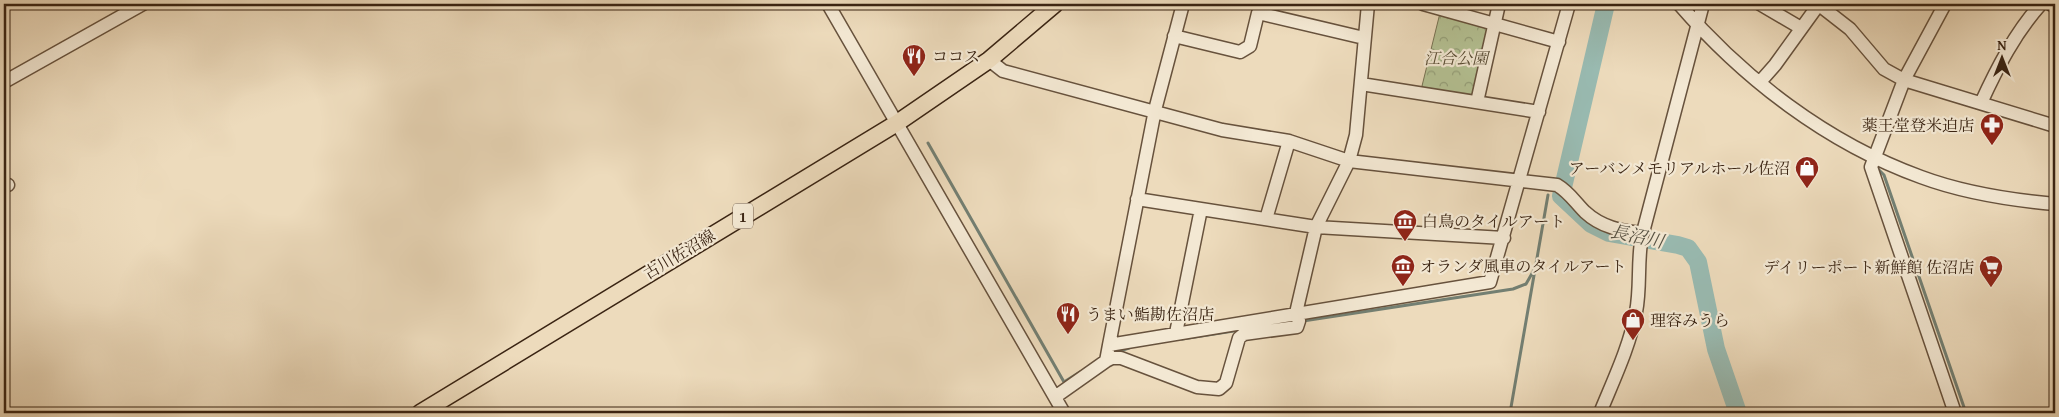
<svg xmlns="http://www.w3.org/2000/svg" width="2059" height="417" font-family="'Gentium Book Plus','Noto Serif JP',serif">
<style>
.park{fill:url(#park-crowns);stroke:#777253}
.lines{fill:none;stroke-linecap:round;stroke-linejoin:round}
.stream{stroke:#737f72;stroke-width:3}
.river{stroke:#99bbb2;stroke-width:18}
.minor-casing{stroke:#67523d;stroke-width:15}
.major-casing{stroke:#3a2413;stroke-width:19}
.minor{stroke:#f3e8d3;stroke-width:12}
.major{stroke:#eddbbc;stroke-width:16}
.labels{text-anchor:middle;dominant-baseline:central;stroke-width:4.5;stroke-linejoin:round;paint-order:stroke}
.shield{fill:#f3e8d3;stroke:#725f4d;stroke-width:1}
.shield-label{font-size:15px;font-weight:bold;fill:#3a2413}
.poi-label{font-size:16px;fill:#3a2413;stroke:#f3e8d3;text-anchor:start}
.park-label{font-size:16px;font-style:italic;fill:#584b33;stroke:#f3e8d3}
.street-label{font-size:16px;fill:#3a2413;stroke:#f3e8d3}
.water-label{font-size:18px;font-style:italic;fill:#565143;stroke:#f3e8d3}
</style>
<defs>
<pattern id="park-crowns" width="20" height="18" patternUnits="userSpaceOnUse" patternTransform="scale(1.25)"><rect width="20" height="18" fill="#b4c193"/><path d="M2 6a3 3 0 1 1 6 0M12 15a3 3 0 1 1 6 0" fill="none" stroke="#939d77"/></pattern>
</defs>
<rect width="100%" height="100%" fill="#eddbbc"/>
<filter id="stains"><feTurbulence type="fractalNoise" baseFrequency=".004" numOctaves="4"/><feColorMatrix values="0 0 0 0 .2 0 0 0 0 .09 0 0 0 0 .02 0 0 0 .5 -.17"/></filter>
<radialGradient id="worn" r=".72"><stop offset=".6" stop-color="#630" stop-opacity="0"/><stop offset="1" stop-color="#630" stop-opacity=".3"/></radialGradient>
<path class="park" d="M 1440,13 L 1491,27 L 1473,98 L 1421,90 Z"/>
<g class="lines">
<path class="stream" d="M 928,143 L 1064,382 L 1080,372
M 1876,167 L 1884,175 L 1966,413
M 1303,321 L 1513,289 L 1526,284 L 1534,270
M 1182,339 L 1240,330
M 1114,353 L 1129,348
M 1510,413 L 1548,195"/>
<path class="river" d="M 1606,4 L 1561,196 L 1591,224 L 1609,233 L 1678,245 L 1688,248 L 1698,262 L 1716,349 L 1738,413"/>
<g class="minor-casing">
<path id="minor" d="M 828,4 L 1064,413
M 1423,4 L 1559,42
M 1679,4 C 1744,79 1827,143 1921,177 C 1964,193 2010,200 2055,204
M 1760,4 L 1801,28
M 1818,4 L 1850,29 L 1884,69 L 1904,80 L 2055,126
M 1945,4 L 1904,80 L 1871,167 L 1955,413
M 2050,4 L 2055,6
M 1174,36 L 1240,52 L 1250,46 L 1258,13 L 1364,38
M 989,60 L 1003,71 L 1222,130 L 1289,141 L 1349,161 L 1557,185 C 1569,192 1575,202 1585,212 C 1601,227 1621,231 1642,233
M 4,82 L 143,4
M 1760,82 L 1775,65 L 1819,4
M 1361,84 L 1539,112
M 1477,102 L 1499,4
M 1981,103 C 1997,68 2015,33 2041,4
M 4,186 L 8,185
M 1137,199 L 1316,227 L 1504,238
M 1266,219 L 1289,141
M 1296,313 L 1316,227 L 1349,161 L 1356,135 L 1368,4
M 1176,333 L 1201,209
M 1109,345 L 1155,110 L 1183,4
M 1106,361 L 1112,358 L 1121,358 L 1197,387 L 1219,389 L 1226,383 L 1239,338 L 1244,334 L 1297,327 L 1299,321 L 1298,312
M 1055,397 L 1106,361 L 1109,345 L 1490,282 L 1569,4
M 1600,413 C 1613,381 1630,346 1636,312 C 1641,287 1637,261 1642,236 L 1703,4"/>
</g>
<g class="major-casing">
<path id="major" d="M 420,413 L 897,123 L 989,60 L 1055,4"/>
</g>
<use href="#minor" class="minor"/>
<use href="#major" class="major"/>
</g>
<defs>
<g id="restaurant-pin" transform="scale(1.25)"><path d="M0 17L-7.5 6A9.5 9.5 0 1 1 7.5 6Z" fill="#8f2418" stroke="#f3e8d3"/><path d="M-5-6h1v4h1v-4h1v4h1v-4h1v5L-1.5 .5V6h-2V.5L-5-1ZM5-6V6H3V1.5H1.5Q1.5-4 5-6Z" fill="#fff"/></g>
<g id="pharmacy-pin" transform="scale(1.25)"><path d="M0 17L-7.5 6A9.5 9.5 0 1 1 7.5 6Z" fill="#8f2418" stroke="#f3e8d3"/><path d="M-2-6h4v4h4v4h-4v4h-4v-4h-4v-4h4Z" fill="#fff"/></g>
<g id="shop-pin" transform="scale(1.25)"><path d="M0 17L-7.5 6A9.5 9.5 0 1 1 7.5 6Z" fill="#8f2418" stroke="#f3e8d3"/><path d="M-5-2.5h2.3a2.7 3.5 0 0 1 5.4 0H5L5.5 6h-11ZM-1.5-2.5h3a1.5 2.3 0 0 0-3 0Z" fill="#fff"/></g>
<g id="museum-pin" transform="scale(1.25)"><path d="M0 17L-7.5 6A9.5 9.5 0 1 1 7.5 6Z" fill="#8f2418" stroke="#f3e8d3"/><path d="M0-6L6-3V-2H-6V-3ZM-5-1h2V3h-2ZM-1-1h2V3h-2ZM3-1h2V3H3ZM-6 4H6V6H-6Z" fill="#fff"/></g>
<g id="supermarket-pin" transform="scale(1.25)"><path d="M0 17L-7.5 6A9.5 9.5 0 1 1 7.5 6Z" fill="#8f2418" stroke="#f3e8d3"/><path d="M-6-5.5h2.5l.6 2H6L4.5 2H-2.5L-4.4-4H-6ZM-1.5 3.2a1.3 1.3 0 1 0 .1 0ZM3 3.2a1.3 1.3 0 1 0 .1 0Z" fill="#fff"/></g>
</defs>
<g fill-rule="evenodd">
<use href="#restaurant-pin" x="914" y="56"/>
<use href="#pharmacy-pin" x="1992" y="125"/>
<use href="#shop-pin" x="1807" y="168"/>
<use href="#museum-pin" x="1405" y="221"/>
<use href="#museum-pin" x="1403" y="266"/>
<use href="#supermarket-pin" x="1991" y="267"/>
<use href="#restaurant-pin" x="1068" y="314"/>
<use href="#shop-pin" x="1633" y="320"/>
</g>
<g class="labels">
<rect class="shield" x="733" y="203.5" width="20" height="25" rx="4"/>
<g class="shield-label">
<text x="743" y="216">1</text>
</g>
<g class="poi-label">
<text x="932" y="56">ココス</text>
<text x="1974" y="125" text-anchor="end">薬王堂登米迫店</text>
<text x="1790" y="168" text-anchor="end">アーバンメモリアルホール佐沼</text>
<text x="1422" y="221">白鳥のタイルアート</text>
<text x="1420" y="266">オランダ風車のタイルアート</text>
<text x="1974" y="267" text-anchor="end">デイリーポート新鮮館 佐沼店</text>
<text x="1086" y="314">うまい鮨勘佐沼店</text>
<text x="1650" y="320">理容みうら</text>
</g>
<g class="park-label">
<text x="1456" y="58">江合公園</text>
</g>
<g class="street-label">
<text transform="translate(679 254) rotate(-31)">古川佐沼線</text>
</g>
<g class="water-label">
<text transform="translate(1637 236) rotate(12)">長沼川</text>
</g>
</g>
<rect width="2059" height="417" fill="none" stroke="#eddbbc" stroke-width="20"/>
<rect x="5" y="5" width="2049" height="407" fill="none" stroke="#3a2413" stroke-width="2.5"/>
<rect x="10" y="10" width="2039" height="397" fill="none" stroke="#3a2413"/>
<g transform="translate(2002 58)" stroke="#f3e8d3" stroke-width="4" paint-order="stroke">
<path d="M0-4L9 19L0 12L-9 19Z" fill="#3a2413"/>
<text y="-8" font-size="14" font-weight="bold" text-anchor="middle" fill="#3a2413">N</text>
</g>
<rect width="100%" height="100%" filter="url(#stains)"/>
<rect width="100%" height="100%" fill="url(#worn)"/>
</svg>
